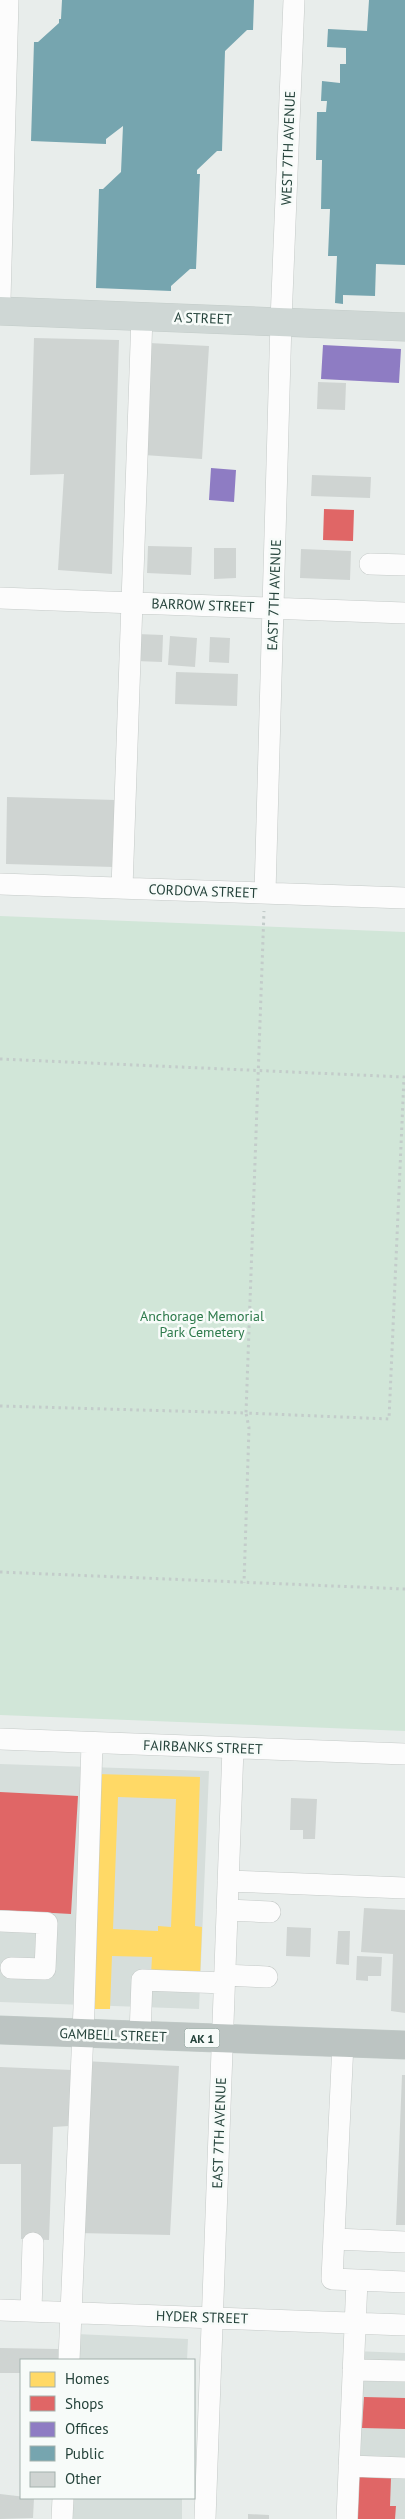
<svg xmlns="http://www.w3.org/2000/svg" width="405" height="2519" font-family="'PT Sans',sans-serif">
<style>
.built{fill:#d6dedb}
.green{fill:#d1e6d8}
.homes{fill:#ffd966;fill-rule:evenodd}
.shops{fill:#e06666}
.offices{fill:#8e7cc3}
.public{fill:#76a5af}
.building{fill:#cfd4d2}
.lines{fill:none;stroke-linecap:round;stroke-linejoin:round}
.minor-casing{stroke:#c5cac8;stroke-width:22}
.major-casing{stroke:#c3ccc9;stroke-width:29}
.highway-casing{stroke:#c3ccc9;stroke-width:29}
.path{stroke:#c3ccca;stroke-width:3;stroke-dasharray:2.5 4;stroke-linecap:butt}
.minor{stroke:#fcfcfc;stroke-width:21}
.major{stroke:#cfd7d5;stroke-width:28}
.highway{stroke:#bcc4c2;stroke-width:28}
.labels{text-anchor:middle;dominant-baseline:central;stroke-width:5;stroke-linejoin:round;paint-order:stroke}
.shield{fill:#f7fbf9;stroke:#637a73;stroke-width:1}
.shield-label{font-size:12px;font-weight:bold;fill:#24423a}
.street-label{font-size:14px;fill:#24423a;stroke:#f7fbf9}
.park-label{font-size:14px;fill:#2d7a4b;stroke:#f7fbf9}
</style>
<rect width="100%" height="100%" fill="#e8edeb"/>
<path class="built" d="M 0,1764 L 209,1771 L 199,2009 L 0,2002 Z
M 76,2334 L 188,2339 L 187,2360 L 75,2360 Z
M 354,2351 L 405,2353 L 405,2519 L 347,2519 Z
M 71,2498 L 182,2498 L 182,2519 L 71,2519 Z"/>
<path class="green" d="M 0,916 L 405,932 L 405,1731 L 0,1715 Z"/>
<path class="homes" d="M 97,1774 L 200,1777 L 195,1926 L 202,1927 L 200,1976 L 151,1975 L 152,1957 L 112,1956 L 110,2009 L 90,2009 ZM 118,1797 L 176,1799 L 171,1927 L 158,1926 L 158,1931 L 113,1929 Z"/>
<path class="shops" d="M 324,509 L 354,510 L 353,541 L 323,540 Z
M 0,1792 L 78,1796 L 71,1914 L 0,1910 Z
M 364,2397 L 405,2398 L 405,2429 L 362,2428 Z
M 356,2476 L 391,2478 L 390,2506 L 396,2506 L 395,2519 L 354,2519 Z"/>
<path class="offices" d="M 323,345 L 401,349 L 399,383 L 321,379 Z
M 211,468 L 236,470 L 234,502 L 209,500 Z"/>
<path class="public" d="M 62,0 L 254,0 L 253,30 L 247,30 L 225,51 L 222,151 L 217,151 L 197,170 L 197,174 L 200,174 L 196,269 L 190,269 L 171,286 L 171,291 L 96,288 L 99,189 L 103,189 L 121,172 L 123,126 L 106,139 L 106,144 L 31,141 L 34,42 L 38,42 L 59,23 L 59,19 L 61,19 Z
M 369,0 L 405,0 L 405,265 L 376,264 L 375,296 L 343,295 L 343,304 L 335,303 L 337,256 L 328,256 L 330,209 L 321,209 L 322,160 L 316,160 L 317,112 L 326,112 L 327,101 L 321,101 L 322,81 L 340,83 L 340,64 L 346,64 L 346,48 L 327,47 L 328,29 L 367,31 Z"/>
<path class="building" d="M 34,338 L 119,340 L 112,574 L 58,570 L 64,474 L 30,475 Z
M 149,343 L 209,346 L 202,459 L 144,455 Z
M 318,382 L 346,383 L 345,410 L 317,409 Z
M 312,475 L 371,477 L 370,498 L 311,496 Z
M 148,546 L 192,547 L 191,575 L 147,573 Z
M 214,548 L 236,548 L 236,578 L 214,579 Z
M 301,549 L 351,551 L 350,580 L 300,578 Z
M 137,634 L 163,635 L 162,662 L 136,661 Z
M 170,636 L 197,638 L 195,667 L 168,665 Z
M 210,637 L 230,638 L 229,663 L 209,662 Z
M 176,672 L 238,674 L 237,706 L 175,704 Z
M 7,797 L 116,800 L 114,867 L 6,864 Z
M 291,1798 L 317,1799 L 315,1839 L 303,1839 L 303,1830 L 290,1830 Z
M 364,1908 L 405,1910 L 405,2013 L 391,2011 L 393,1954 L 361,1952 Z
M 287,1927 L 311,1928 L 310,1957 L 286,1956 Z
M 338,1931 L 350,1931 L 349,1965 L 336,1964 Z
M 357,1956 L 382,1957 L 381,1976 L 368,1976 L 368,1981 L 356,1980 Z
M 84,2061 L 179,2066 L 170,2235 L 78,2233 Z
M 0,2067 L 72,2070 L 69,2126 L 53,2127 L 49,2240 L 21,2239 L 21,2164 L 0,2164 Z
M 402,2075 L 405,2075 L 405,2225 L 396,2225 Z
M 0,2348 L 58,2349 L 58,2360 L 21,2360 L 21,2373 L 0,2373 Z
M 0,2494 L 34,2498 L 33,2518 L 0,2519 Z
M 248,2514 L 269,2515 L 269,2519 L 248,2519 Z"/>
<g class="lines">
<g class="minor-casing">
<path id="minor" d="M 0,300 L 8,0
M 370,564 L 405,565
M 0,598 L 405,613
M 0,884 L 405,898
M 122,888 L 142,316
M 265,893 L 281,321 L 294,0
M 0,1739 L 405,1754
M 228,1881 L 405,1888
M 227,1910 L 270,1912
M 0,1921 L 47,1923 L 45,1969 L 11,1968
M 225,1975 L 267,1977
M 140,2036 L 142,1980 L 225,1983
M 343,2043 L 332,2279 L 357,2280 L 347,2519
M 335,2239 L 405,2242
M 357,2280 L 405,2282
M 0,2310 L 405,2325
M 31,2311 L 33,2243
M 69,2360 L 84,2008 L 92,1743
M 353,2370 L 405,2371
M 349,2466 L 405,2468
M 62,2519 L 63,2498
M 205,2519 L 233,1748"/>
</g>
<g class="major-casing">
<path id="major" d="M 0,311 L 405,327"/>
</g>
<g class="highway-casing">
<path id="highway" d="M 0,2030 L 405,2045"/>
</g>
<path class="path" d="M 0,1059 L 404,1077 L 389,1419 L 246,1413 L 264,911
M 0,1406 L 246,1413 L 249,1428 L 244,1583
M 0,1572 L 405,1589"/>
<use href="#minor" class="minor"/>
<use href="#major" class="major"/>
<use href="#highway" class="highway"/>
</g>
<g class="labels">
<rect class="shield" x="184.5" y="2028.5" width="35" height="19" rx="4"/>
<g class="shield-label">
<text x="202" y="2038">AK 1</text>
</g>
<g class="street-label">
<text transform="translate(288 148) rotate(-88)">WEST 7TH AVENUE</text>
<text transform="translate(203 318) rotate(2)">A STREET</text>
<text transform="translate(274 595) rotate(-88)">EAST 7TH AVENUE</text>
<text transform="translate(203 605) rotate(2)">BARROW STREET</text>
<text transform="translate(203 891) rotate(2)">CORDOVA STREET</text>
<text transform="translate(203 1747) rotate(2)">FAIRBANKS STREET</text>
<text transform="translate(113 2035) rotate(2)">GAMBELL STREET</text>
<text transform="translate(219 2133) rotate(-88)">EAST 7TH AVENUE</text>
<text transform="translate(202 2317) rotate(2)">HYDER STREET</text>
</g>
<g class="park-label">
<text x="202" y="1316">Anchorage Memorial<tspan x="202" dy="16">Park Cemetery</tspan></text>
</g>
</g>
<rect x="20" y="2359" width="175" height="140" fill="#f7fbf9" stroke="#a3b1ad"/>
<rect x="30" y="2372" width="25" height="15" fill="#ffd966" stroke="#a3b1ad"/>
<text x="65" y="2384" font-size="15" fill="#24423a">Homes</text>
<rect x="30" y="2396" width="25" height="15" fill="#e06666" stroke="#a3b1ad"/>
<text x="65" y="2409" font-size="15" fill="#24423a">Shops</text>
<rect x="30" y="2422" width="25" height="15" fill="#8e7cc3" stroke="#a3b1ad"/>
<text x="65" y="2434" font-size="15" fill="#24423a">Offices</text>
<rect x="30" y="2446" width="25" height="15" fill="#76a5af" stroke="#a3b1ad"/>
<text x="65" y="2459" font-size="15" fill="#24423a">Public</text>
<rect x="30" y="2472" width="25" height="15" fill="#cfd4d2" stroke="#a3b1ad"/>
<text x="65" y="2484" font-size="15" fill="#24423a">Other</text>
</svg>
